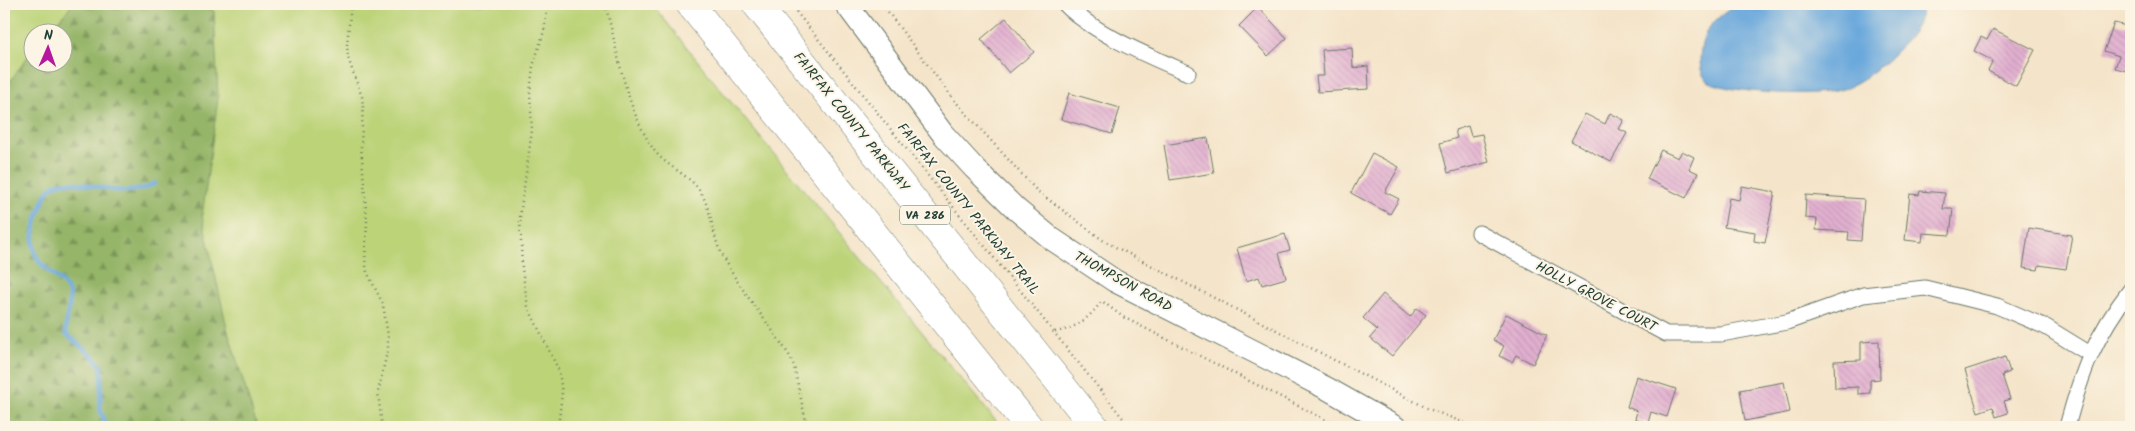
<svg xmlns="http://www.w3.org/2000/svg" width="2135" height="431" font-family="Kalam,sans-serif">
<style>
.green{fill:#bcd378;stroke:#6e8856;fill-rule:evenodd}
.forest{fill:url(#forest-firs);stroke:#5a794e}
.water{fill:#6aa8dc;stroke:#447288}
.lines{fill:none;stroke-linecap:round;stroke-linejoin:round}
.stream{stroke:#6aa8dc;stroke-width:4.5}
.building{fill:url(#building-back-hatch)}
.street-casing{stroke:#6a7768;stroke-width:17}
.secondary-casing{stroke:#6a7768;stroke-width:24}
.highway-casing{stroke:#6a7768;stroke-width:29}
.path{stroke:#6a7768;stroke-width:2.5;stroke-dasharray:1 4;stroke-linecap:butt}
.street{stroke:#fff;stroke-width:15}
.secondary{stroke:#fff;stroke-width:22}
.highway{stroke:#fff;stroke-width:28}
.labels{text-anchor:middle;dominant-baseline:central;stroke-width:4;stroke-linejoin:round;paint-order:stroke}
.shield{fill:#fcf5e5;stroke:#617469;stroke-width:1}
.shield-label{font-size:12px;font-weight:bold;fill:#1f3d34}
.street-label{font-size:14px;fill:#1f3d34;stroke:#fcf5e5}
</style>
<defs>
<pattern id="forest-firs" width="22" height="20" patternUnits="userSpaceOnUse" patternTransform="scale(1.25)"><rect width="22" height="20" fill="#95b568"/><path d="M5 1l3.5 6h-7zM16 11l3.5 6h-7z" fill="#799456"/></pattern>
<pattern id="building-back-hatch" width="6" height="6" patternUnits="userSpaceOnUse" patternTransform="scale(1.25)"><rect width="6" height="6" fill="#e2afd0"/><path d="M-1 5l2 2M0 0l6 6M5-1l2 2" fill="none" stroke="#c197b3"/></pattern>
</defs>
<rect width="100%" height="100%" fill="#fcf5e5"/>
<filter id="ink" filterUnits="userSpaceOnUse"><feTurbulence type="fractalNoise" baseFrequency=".02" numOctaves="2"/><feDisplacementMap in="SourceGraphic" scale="10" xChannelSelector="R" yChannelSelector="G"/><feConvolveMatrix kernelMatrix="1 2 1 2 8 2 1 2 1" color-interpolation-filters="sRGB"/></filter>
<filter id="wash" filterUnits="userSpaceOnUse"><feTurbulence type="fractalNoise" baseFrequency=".0096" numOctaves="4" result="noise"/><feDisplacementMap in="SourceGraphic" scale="20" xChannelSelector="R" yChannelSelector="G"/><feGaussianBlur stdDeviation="1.12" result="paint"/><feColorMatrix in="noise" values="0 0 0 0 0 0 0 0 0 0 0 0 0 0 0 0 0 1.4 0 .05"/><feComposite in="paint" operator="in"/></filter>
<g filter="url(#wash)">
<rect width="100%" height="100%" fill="#f4e4c9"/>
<path class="green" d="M 4,4 L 652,4 L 725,95 L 1001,427 L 4,427 ZM 32,32 L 62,32 L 62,62 L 32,62 Z"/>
<path class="forest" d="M 73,4 L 194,4 L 214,11 L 218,98 L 202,216 L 227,328 L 257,427 L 4,427 L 4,90 L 32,51 L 32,62 L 62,62 L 62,32 L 48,32 Z"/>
<path class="water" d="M 1738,4 L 1922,4 C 1922,25 1910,37 1895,52 C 1880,67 1864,81 1843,89 C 1821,97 1728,94 1708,81 C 1695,72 1700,39 1709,28 C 1716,18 1728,10 1738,4 Z"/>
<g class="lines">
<path class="stream" d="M 106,427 L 100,408 L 102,368 L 94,357 L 66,334 C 64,322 72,302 69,293 C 62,275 37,270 34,249 C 32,235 36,220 41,207 C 44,200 47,189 55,185 C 77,173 122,205 155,183"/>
</g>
<g id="blocks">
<path class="building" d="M 1258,7 L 1287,38 L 1268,56 L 1239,26 Z
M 1006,18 L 1034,52 L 1009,73 L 981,39 Z
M 2114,23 L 2131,27 L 2131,60 L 2127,71 L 2115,68 L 2119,56 L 2104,51 Z
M 1993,29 L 2035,50 L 2016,86 L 1988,71 L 1993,61 L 1974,51 L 1981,37 L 1987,40 Z
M 1352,48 L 1353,68 L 1368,66 L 1369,89 L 1318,92 L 1316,76 L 1324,76 L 1322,50 Z
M 1069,93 L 1120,108 L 1112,134 L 1061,119 Z
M 1610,113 L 1624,120 L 1619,129 L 1627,133 L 1611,162 L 1571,141 L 1585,114 L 1605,124 Z
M 1468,126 L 1471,136 L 1482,134 L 1489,162 L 1448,173 L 1440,143 L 1457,138 L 1455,130 Z
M 1208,138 L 1214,173 L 1170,180 L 1164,145 Z
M 1661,150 L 1678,158 L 1682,151 L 1694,157 L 1689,169 L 1698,173 L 1686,198 L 1647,179 Z
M 1372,153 L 1399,167 L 1385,192 L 1399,199 L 1390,214 L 1351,193 Z
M 1742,186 L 1775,192 L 1765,243 L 1754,241 L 1755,232 L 1724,227 L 1729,198 L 1739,200 Z
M 1920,191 L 1945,193 L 1943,209 L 1953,209 L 1950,235 L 1923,233 L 1922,242 L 1905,240 L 1910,194 L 1919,195 Z
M 1806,195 L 1864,199 L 1861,241 L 1848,240 L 1849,232 L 1816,230 L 1817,219 L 1805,218 Z
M 2029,228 L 2072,235 L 2066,269 L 2039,265 L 2038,270 L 2023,268 Z
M 1285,234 L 1290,250 L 1279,253 L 1286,278 L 1262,285 L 1259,277 L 1246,281 L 1237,248 Z
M 1383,294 L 1410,317 L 1417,308 L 1426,315 L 1392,356 L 1370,338 L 1377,330 L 1363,318 Z
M 1506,314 L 1547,335 L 1533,364 L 1516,355 L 1512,362 L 1499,356 L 1504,346 L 1493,340 Z
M 1879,341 L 1880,379 L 1870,380 L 1870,393 L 1858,394 L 1858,387 L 1835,388 L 1834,361 L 1861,360 L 1861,342 Z
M 2005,357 L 2010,372 L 2002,375 L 2010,399 L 2004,401 L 2008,413 L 1996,417 L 1993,407 L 1978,412 L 1965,370 Z
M 1636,376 L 1676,389 L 1667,417 L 1651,412 L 1648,423 L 1635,419 L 1637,411 L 1627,407 Z
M 1784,382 L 1790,412 L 1745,421 L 1740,390 Z"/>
</g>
</g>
<g filter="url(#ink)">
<use href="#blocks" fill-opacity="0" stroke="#6a7768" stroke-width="1"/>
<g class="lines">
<g class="street-casing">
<path id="street" d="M 1065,4 C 1094,34 1151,57 1188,73
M 1479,233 L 1666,334 L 1721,334 L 1787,322 L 1863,295 L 1925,288 L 1997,306 L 2046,327 L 2090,354
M 2067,427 C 2082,370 2095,336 2131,289"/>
</g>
<g class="secondary-casing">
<path id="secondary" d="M 846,4 L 943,134 L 974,168 L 1017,210 L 1052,239 L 1115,281 L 1328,389 L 1395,427"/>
</g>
<g class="highway-casing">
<path id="highway" d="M 690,4 L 1029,427
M 756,4 L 1095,427"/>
</g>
<path class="path" d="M 351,4 L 347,45 L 348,58 L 362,97 L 363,106 L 361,146 L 367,222 L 365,260 L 367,272 L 383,304 L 388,336 L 388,348 L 378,392 L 382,427
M 548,4 L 544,31 L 533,66 L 530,92 L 532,130 L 520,216 L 522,269 L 528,307 L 559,371 L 562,393 L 558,427
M 605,4 C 619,54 624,105 654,150 C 666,167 691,175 701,193 C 713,213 712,237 723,258 C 742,292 768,322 789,355 L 794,366 L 807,427
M 790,4 L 1130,427
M 882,4 L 954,100 L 1037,191 L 1104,241 L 1429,409 L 1475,427
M 1055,332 C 1076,329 1089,318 1102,301 L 1123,317 L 1340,427"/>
<use href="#street" class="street"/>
<use href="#secondary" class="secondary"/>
<use href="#highway" class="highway"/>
</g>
</g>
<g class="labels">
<rect class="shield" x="900" y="205.5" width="50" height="19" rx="4"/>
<g class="shield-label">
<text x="925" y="215">VA 286</text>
</g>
<g class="street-label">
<text transform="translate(851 122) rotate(51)">FAIRFAX COUNTY PARKWAY</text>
<text transform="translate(968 209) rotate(51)">FAIRFAX COUNTY PARKWAY TRAIL</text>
<text transform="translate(1123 282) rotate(29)">THOMPSON ROAD</text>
<text transform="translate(1596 297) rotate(28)">HOLLY GROVE COURT</text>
</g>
</g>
<rect width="2135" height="431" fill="none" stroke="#fcf5e5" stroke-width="20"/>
<g transform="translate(48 48) rotate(2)"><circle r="24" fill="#fcf5e5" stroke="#a4ab9e"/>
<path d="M0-4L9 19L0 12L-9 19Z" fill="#b5179e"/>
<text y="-8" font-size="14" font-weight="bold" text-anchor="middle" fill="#1f3d34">N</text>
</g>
</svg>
